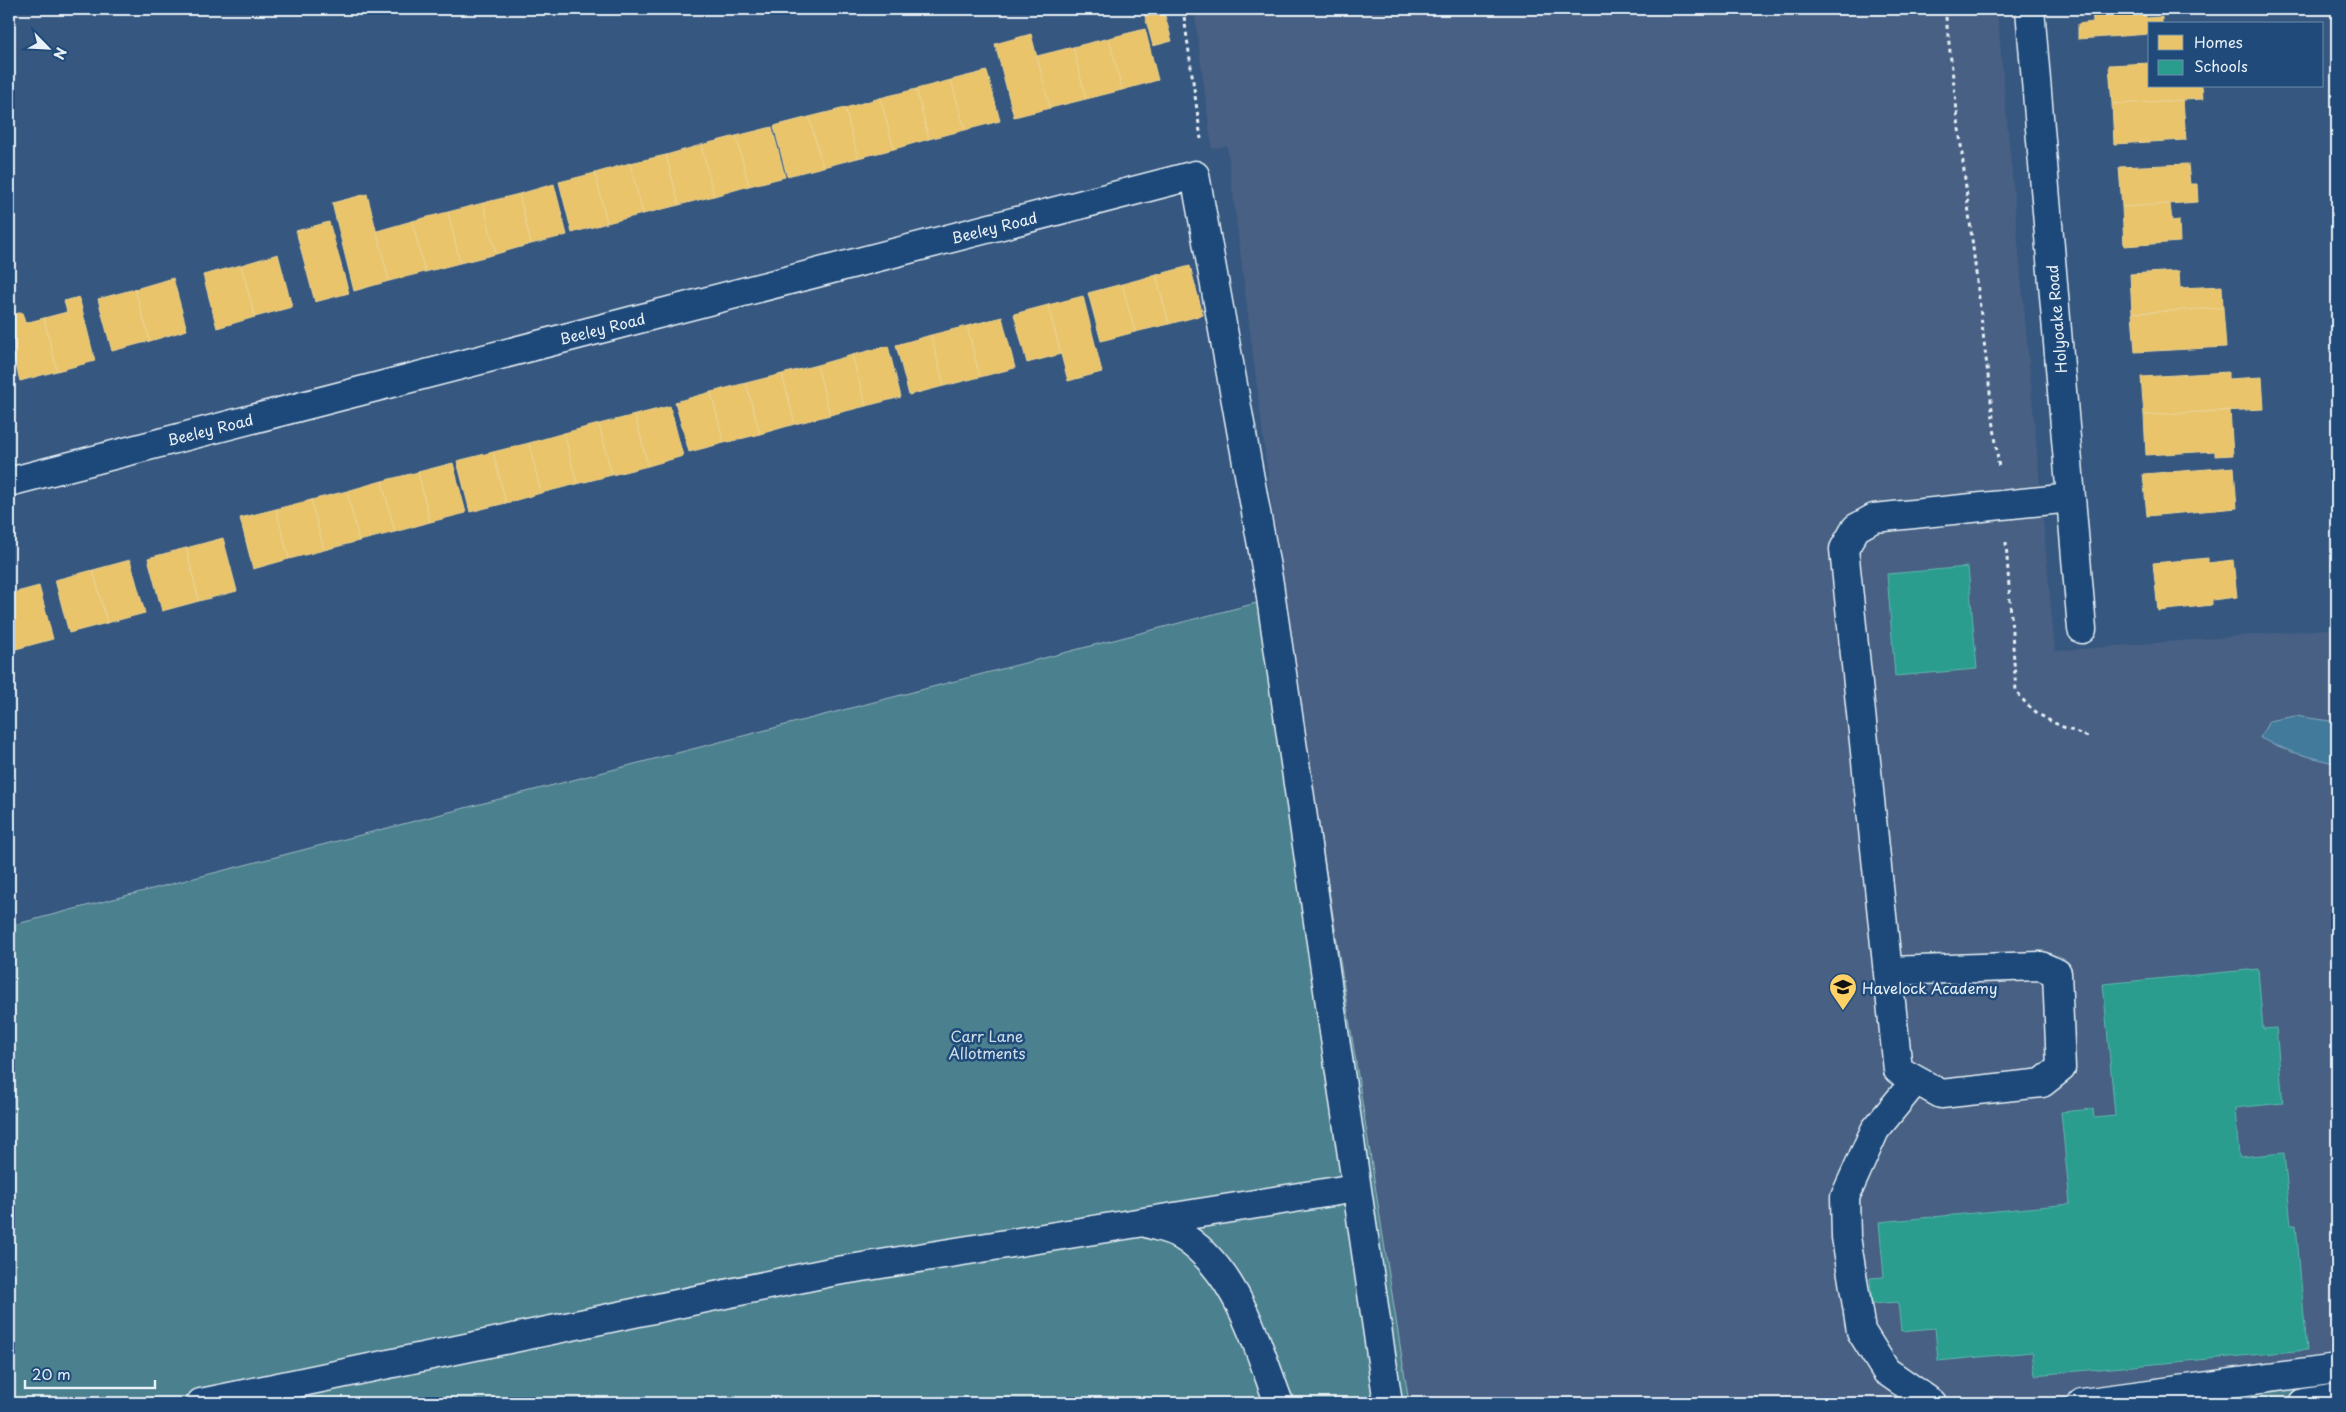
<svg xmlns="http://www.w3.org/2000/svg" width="2346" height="1412" font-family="'Playpen Sans',sans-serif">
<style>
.built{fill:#466083}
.green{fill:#4c818e;stroke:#9ab9c3}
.water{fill:#427a9c;stroke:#84aac1}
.homes{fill:#e9c46a;stroke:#e9d295}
.schools{fill:#2a9d8f;stroke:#63b6ae}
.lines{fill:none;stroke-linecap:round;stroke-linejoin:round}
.minor-casing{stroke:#e8f1f8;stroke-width:31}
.path{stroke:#e8f1f8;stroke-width:3;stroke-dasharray:4 4;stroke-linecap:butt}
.minor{stroke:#1f4a7a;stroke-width:28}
.labels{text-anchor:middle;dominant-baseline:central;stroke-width:5;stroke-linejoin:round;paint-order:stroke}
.street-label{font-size:15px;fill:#e8f1f8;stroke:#1f4a7a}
.poi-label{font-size:15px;fill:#e8f1f8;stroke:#1f4a7a;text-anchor:start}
.park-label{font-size:15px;fill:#d1e0e8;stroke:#1f4a7a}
</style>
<rect width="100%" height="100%" fill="#36577f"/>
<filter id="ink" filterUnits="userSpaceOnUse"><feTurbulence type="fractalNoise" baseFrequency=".02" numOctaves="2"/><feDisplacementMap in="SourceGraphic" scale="10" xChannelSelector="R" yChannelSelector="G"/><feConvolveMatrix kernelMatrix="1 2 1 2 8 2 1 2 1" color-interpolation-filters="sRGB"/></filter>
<g filter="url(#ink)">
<path class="built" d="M 1194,9 L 1997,9 L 2055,651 L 2337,628 L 2337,1371 L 2147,1403 L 1409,1403 L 1281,582 L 1227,146 L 1212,149 Z"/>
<path class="green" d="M 1281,582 L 1409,1403 L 9,1403 L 9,926 L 1268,600 Z
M 2337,1371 L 2337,1403 L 2147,1403 Z"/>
<path class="water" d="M 2295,716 L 2337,722 L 2337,764 L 2292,752 L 2260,738 L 2269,721 Z"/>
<path class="homes" d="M 1143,9 L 1163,9 L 1172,41 L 1153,46 Z
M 2092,9 L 2145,9 L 2146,18 L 2162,17 L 2162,24 L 2150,24 L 2150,34 L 2078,39 L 2078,24 L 2093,22 Z
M 1145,29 L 1158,80 L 1122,90 L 1109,38 Z
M 1031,34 L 1050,108 L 1014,117 L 995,44 Z
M 1109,38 L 1122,90 L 1086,99 L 1073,47 Z
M 1073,47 L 1086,99 L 1050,108 L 1037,56 Z
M 2150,63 L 2150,86 L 2202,86 L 2203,99 L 2112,104 L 2109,65 Z
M 987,71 L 1000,121 L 965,130 L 951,80 Z
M 951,80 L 965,130 L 929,139 L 916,89 Z
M 916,89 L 929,139 L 894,149 L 880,98 Z
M 880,98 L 894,149 L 858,158 L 845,108 Z
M 2183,100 L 2186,140 L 2114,144 L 2112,104 Z
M 845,108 L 858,158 L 823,167 L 809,117 Z
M 809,117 L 823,167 L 787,176 L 774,126 Z
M 772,127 L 785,177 L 749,186 L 736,136 Z
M 736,136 L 749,186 L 714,196 L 701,145 Z
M 701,145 L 714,196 L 679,205 L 666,155 Z
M 666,155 L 679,205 L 643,214 L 630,163 Z
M 630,163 L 643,214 L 607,223 L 595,173 Z
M 2188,164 L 2190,184 L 2197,184 L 2198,202 L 2122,207 L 2119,167 Z
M 595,173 L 607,223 L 572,233 L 559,182 Z
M 554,184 L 567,235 L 531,244 L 519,194 Z
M 367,194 L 389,281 L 354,291 L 332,203 Z
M 519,194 L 531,244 L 496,254 L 483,203 Z
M 483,203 L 496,254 L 460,263 L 448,212 Z
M 2170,204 L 2172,221 L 2179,220 L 2180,242 L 2124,246 L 2122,207 Z
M 448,212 L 460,263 L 425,272 L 412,221 Z
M 412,221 L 425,272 L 389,281 L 377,231 Z
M 329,222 L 349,293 L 315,302 L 296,231 Z
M 278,254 L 292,307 L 255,317 L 241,265 Z
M 241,265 L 255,317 L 217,328 L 203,275 Z
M 1190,266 L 1203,315 L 1169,324 L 1156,275 Z
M 2179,271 L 2180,288 L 2222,286 L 2223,308 L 2132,313 L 2130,274 Z
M 1156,275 L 1169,324 L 1135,332 L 1122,284 Z
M 173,278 L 187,330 L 150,341 L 135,289 Z
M 1122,284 L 1135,332 L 1101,341 L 1088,293 Z
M 135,289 L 150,341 L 112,351 L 98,299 Z
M 1083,296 L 1102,372 L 1068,381 L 1048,305 Z
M 79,297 L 95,361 L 57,371 L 44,318 L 67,312 L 64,301 Z
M 1048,305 L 1061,354 L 1027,363 L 1014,314 Z
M 2223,308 L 2226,347 L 2135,352 L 2132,313 Z
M 22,312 L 25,323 L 44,318 L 57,371 L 20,381 L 9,339 L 9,316 Z
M 1002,317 L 1015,368 L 980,377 L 967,326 Z
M 967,326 L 980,377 L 944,386 L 931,335 Z
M 931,335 L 944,386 L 909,395 L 896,345 Z
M 888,346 L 901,397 L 866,406 L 852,355 Z
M 852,355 L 866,406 L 830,415 L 817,365 Z
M 817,365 L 830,415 L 795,424 L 782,374 Z
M 2228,372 L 2228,379 L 2262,377 L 2264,409 L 2144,415 L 2141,377 Z
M 782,374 L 795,424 L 760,434 L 746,383 Z
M 746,383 L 760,434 L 724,443 L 711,392 Z
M 711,392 L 724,443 L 689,452 L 675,402 Z
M 670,406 L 683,456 L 648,466 L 635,415 Z
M 2230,410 L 2233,455 L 2215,456 L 2215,451 L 2146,455 L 2144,415 Z
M 635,415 L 648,466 L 612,475 L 599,424 Z
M 599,424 L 612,475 L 577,484 L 564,433 Z
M 564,433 L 577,484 L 541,493 L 529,443 Z
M 529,443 L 541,493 L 506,503 L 493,452 Z
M 493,452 L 506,503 L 470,512 L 457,461 Z
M 453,463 L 466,513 L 430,522 L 418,472 Z
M 2234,467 L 2237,508 L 2147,516 L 2143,474 Z
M 418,472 L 430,522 L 395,532 L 382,481 Z
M 382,481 L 395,532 L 359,541 L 347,491 Z
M 347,491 L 359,541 L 324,550 L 311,500 Z
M 311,500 L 324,550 L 289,559 L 276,509 Z
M 276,509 L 289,559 L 253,569 L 240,518 Z
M 223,538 L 237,591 L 199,601 L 186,548 Z
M 186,548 L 199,601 L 162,611 L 148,558 Z
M 2208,558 L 2208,563 L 2233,560 L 2237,597 L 2212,600 L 2212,605 L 2158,611 L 2153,563 Z
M 130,560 L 145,613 L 107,623 L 93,570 Z
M 93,570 L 107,623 L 69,633 L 55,580 Z
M 39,586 L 53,639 L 16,649 L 9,623 L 9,594 Z
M 9,623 L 16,649 L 9,651 Z"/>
<path class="schools" d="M 1968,567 L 1977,669 L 1895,676 L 1887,574 Z
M 2258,969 L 2263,1029 L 2276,1028 L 2283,1103 L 2235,1108 L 2239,1157 L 2284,1153 L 2291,1225 L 2296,1225 L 2307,1350 L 2035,1375 L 2032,1352 L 1938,1361 L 1935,1328 L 1901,1331 L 1898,1302 L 1872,1304 L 1870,1278 L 1884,1277 L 1879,1222 L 2070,1204 L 2061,1112 L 2093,1109 L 2094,1118 L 2115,1116 L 2103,984 Z"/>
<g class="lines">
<g class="minor-casing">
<path id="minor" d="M 2030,9 L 2082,629
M 9,482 L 1195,175 L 1269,584 L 1388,1403
M 1888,971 L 2041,966 L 2057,973 L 2061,1068 L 2042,1083 L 1941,1094 L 1898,1070 L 1844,549 L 1856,528 L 1874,518 L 2071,498
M 1915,1081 L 1875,1130 L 1845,1197 L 1846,1237 L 1861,1331 L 1886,1371 L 1932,1403
M 1144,1222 C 1154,1226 1167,1228 1177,1233 C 1237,1267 1256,1343 1279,1403
M 201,1403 L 831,1272 L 1356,1188
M 2082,1403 L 2337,1369
M 2304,1403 L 2337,1398"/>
</g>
<path class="path" d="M 1183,9 L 1201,139
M 1945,9 L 1999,469
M 2006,542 L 2016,691 C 2035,718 2058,725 2088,737"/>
<use href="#minor" class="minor"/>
</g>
</g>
<defs>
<g id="school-pin" transform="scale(1.4375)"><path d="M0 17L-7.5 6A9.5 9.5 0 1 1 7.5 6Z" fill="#ffd166" stroke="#1f4a7a"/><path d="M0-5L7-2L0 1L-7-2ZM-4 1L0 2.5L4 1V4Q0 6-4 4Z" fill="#111"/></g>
</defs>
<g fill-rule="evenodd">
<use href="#school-pin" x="1843" y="987"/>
</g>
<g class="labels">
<g class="street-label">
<text transform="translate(994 227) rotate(-14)">Beeley Road</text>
<text transform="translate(2056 319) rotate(-95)">Holyoake Road</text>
<text transform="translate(602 328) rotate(-14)">Beeley Road</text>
<text transform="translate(210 429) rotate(-14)">Beeley Road</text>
</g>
<g class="poi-label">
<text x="1862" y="987">Havelock Academy</text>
</g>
<g class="park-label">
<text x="987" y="1035">Carr Lane<tspan x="987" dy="17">Allotments</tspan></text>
</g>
</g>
<rect width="2346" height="1412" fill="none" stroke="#1f4a7a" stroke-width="30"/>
<rect x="15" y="15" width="2316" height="1382" fill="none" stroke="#e8f1f8" stroke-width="2" filter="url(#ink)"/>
<rect x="2148" y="22" width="175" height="65" fill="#1f4a7a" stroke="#6f8dac"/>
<rect x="2158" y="35" width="25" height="15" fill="#e9c46a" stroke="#6f8dac"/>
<text x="2194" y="48" font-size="15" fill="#e8f1f8">Homes</text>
<rect x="2158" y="60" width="25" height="15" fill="#2a9d8f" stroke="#6f8dac"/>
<text x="2194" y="72" font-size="15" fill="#e8f1f8">Schools</text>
<g transform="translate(48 48) rotate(114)" stroke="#1f4a7a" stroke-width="4" paint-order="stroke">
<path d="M0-4L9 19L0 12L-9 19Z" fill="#e8f1f8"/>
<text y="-8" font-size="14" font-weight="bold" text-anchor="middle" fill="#e8f1f8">N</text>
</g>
<path d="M25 1380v8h130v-8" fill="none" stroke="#e8f1f8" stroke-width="2.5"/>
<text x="32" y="1380" font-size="15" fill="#e8f1f8" stroke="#1f4a7a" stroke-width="4" paint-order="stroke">20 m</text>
</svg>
